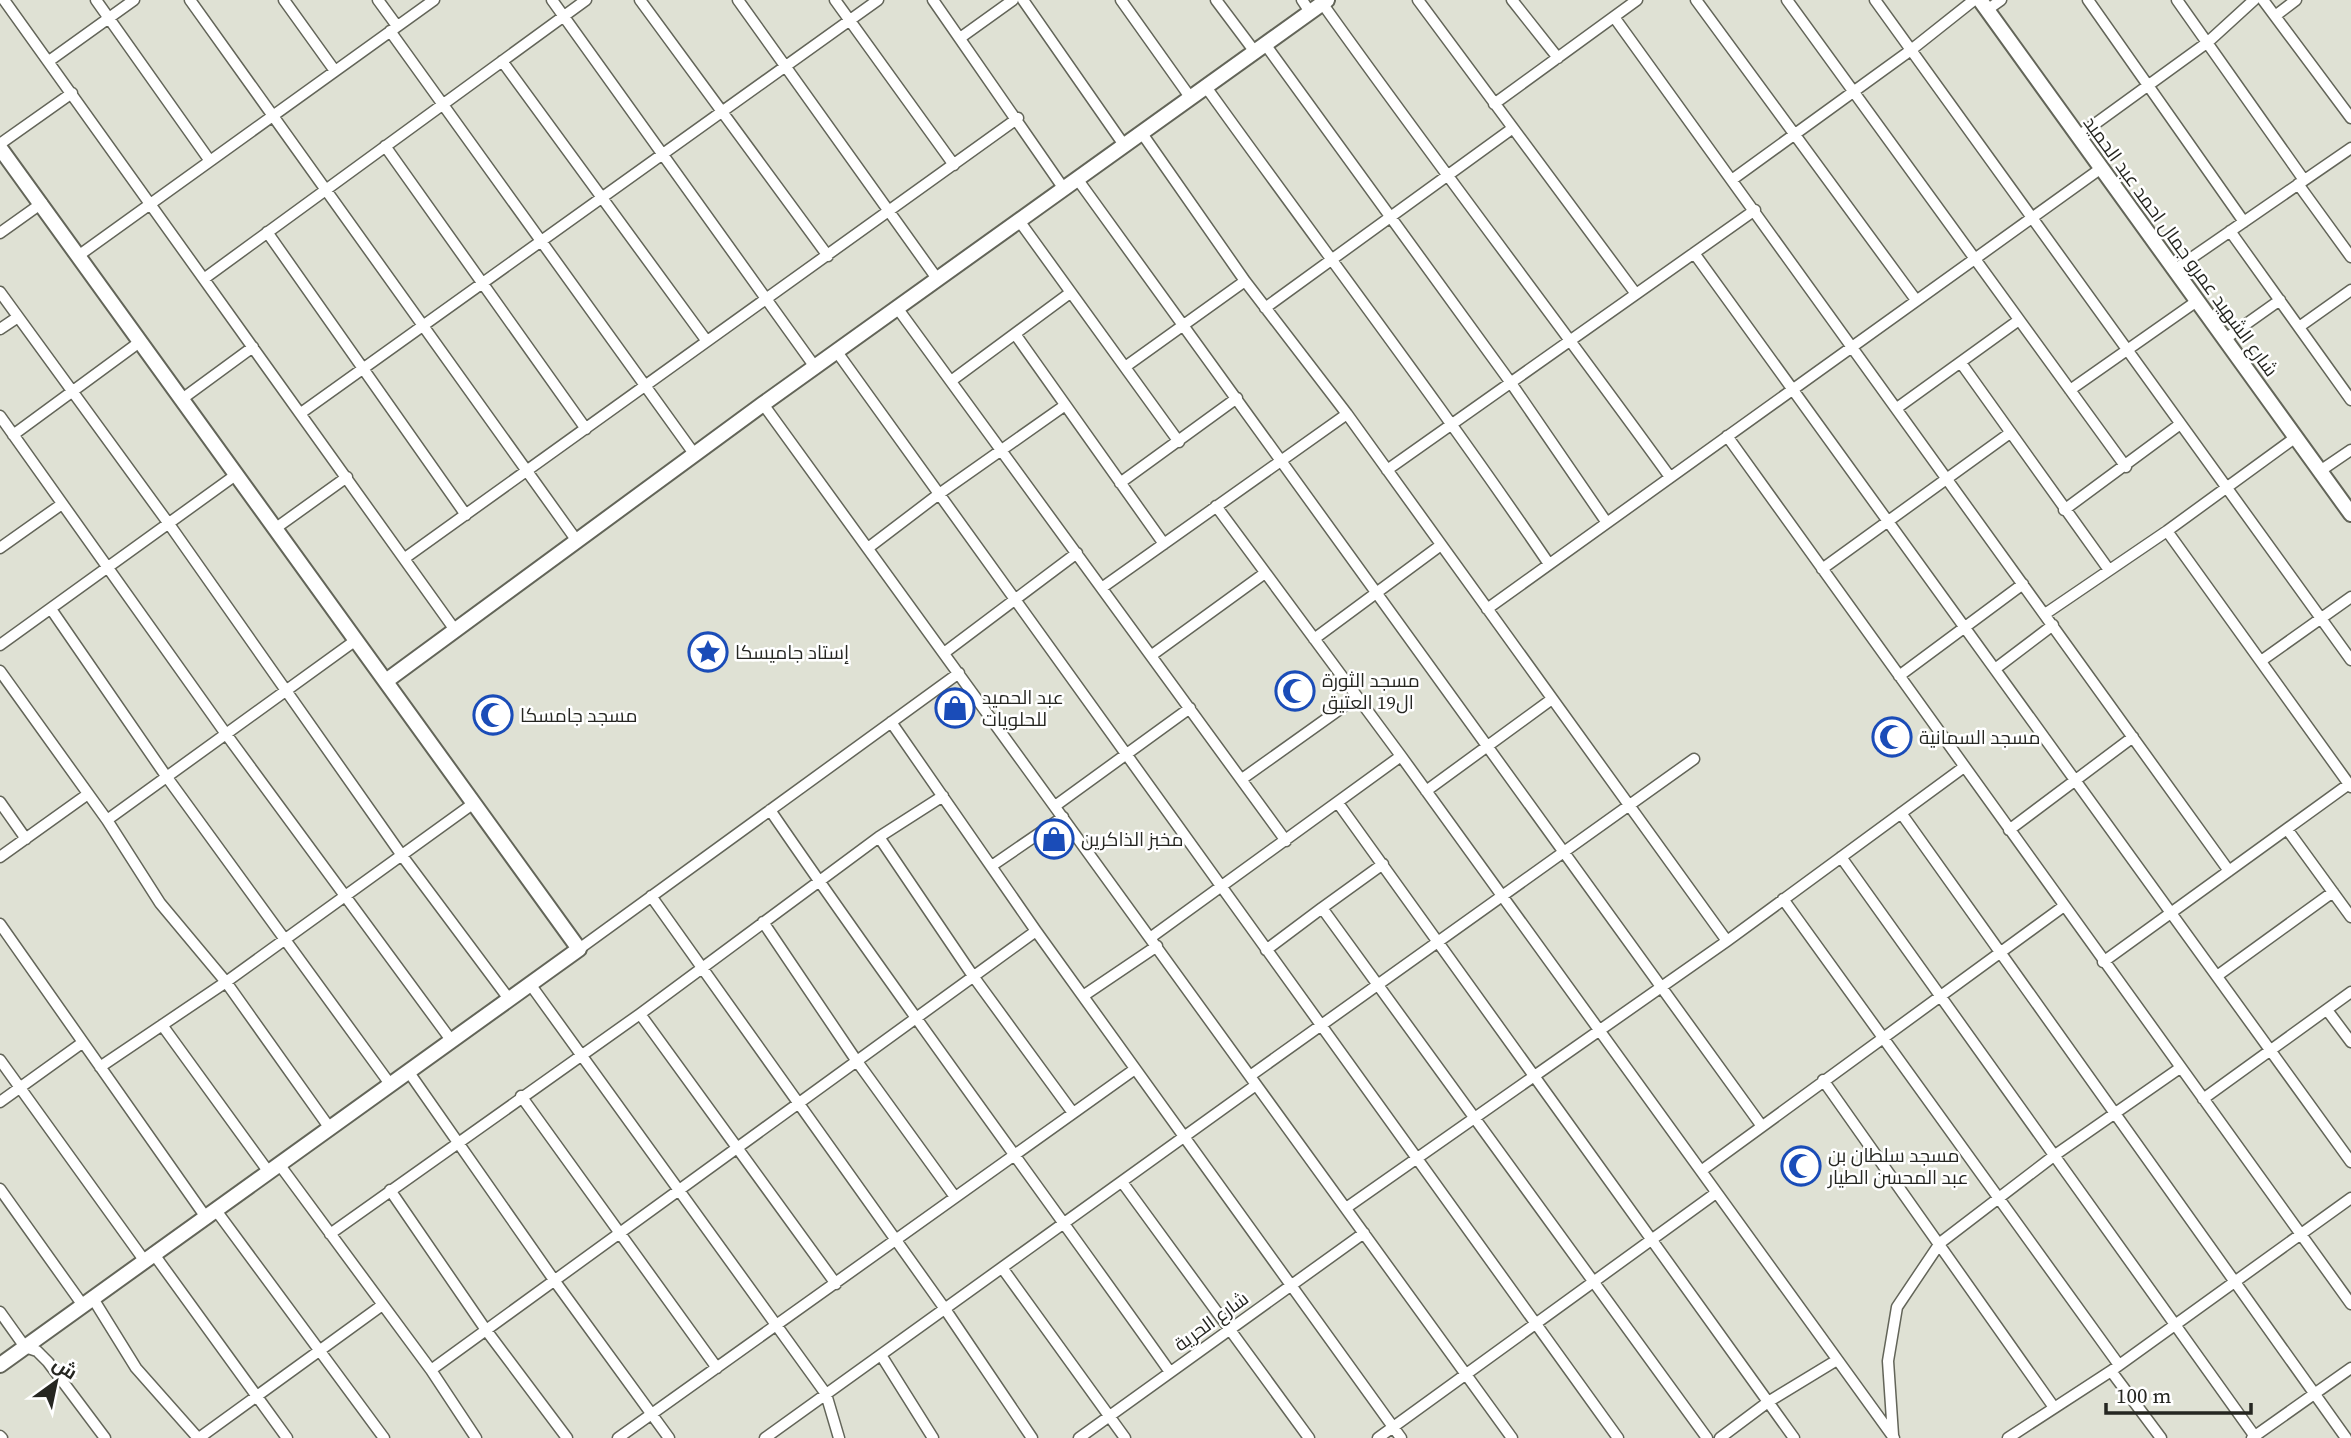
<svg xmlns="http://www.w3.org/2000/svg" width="2351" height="1438" font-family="'Source Serif 4',Cairo,serif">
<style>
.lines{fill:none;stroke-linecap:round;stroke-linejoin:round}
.street-casing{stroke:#636559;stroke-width:13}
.secondary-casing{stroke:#636559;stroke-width:18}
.street{stroke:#fff;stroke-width:10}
.secondary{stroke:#fff;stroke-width:14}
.labels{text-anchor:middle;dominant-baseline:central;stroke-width:5;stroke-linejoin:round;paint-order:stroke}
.street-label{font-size:19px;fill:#252621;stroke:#fff}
.poi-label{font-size:19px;fill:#252621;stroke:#fff;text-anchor:start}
</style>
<rect width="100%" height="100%" fill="#dfe1d4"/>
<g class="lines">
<g class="street-casing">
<path id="street" d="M 4,0 L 455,630
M 96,0 L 210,161
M 190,0 L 577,541
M 284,0 L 335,71
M 378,0 L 397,26
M 552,0 L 815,367
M 640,0 L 828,256
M 738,0 L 938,280
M 835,0 L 954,165
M 933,0 L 1064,189
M 1023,0 L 1124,145
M 1121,0 L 1190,97
M 1216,0 L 1255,52
M 1302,0 L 1310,12
M 1418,0 L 1636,294
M 1512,0 L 1558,58
M 1696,0 L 1916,300
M 1787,0 L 2126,467
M 1875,0 L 2351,660
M 2088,0 L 2244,222
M 2177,0 L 2304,180
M 2263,0 L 2351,118
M 1322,3 C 1436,163 1555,318 1670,477
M 1987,10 L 2001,0
M 2275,16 L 2296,0
M 1614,17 L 2229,871
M 390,31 L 695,455
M 960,38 L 1013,0
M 1265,44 L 1511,383 L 1607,523
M 49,61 L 134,0
M 502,61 L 706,340
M 1206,87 C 1320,246 1439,402 1549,564
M 1494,104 L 1637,0
M 1141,132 L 1245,281 L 1347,414 L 1727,941
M 2077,137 L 2208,42 L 2254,0
M 0,144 L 72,93
M 385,146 L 586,429
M 1733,179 L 1911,50 L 1974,0
M 1078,180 L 1761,1125
M 2298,184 L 2351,257
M 1020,222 L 1179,442
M 2230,231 L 2351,400
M 267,232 L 466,515
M 0,233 L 42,203
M 1694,253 L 2351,1162
M 78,256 L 434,0
M 2174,270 L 2351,148
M 205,278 L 586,0
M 0,292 L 169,524 L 403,857 L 509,999
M 1265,308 L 1513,128
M 898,309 L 1286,841
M 2299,327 L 2351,290
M 0,329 L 18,317
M 1015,334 L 1164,544
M 2225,339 L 2280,300
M 837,352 L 1618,1438
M 1961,363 L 2109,570
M 1125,367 L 1245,281
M 951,381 L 1070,293
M 2070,390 L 2197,301
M 182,399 L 253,347
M 763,404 L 1512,1438
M 1897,408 L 2019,320
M 301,413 L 878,0
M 0,416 L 226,734 L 451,1040
M 13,435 L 141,341
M 1727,436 L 2351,1304
M 1387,470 L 1755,210
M 2320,471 L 2351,450
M 1120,483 L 1237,398
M 1216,506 L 1401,756 L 1894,1438
M 2064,510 L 2179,425
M 276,528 L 347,477
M 2167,531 L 2351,787
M 0,548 L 62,504
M 868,548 L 939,494 L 1064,406
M 405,558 L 1018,118
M 1822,569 L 2010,433
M 1103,587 L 1347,414
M 51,609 L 166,776 L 390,1084
M 1487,609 L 2100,169
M 2045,614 L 2167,531 L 2296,437
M 1314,639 L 1441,545
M 0,645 L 237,474
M 944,653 L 1077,553
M 1152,655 L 1265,573
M 2261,661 L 2351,597
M 1995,669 L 2053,625
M 0,671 L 107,820 L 160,903 L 226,982 L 329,1127
M 1899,676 L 2023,584
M 891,722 L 1036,931 L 1401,1438
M 1242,779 L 1357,697
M 1426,791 L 1552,699
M 0,802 L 26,839
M 1338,803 L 1794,1438
M 1055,806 L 1190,708
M 770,810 C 900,1000 1037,1184 1170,1372
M 1901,813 L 2346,1438
M 107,820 L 356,640
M 2287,829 L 2351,917
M 2009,830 L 2133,737
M 879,837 L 973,976 L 1073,1113
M 0,857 L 88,794
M 1841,857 L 2256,1438
M 1383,864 L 1322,908 L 1707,1438
M 993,865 L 1063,817
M 651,896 L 945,1309 L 1032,1438
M 1783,899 L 2119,1365
M 763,922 L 856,1060 L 955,1197
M 0,924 L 205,1216
M 1150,938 L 1401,756
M 579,949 L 959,673
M 1266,950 L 1322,908
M 2103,962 L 2349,784
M 2217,976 L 2333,892
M 530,984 L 826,1394 L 839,1438
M 1083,996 L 1157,946
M 2327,1010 L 2351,1042
M 640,1014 L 836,1284
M 162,1025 L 268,1171
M 0,1060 L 144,1260
M 100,1067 L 226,982 L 474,803
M 408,1071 L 554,1280 L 669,1438
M 1250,1076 L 1694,759
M 1823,1080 L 2053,1406
M 521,1096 L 717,1368
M 2203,1099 L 2351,992
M 0,1102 L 82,1043
M 279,1164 L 431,1370 L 476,1438
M 1701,1171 L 2064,906
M 1122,1182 L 1309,1438
M 0,1189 L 82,1304
M 390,1190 L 486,1330 L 567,1438
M 1346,1208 L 1727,941 L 1964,767
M 215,1209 L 384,1438
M 330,1234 L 640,1014 L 879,837 L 943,796
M 153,1253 L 287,1438
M 1003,1269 L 1125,1438
M 92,1297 L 136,1368 L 198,1438
M 0,1312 L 25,1347 L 37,1351 L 48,1362 L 105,1438
M 881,1355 L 933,1438
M 431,1370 L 1036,931
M 2111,1371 L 2161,1438
M 1893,1435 L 1888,1361 L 1897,1307 L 1940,1243 L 2055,1155 L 2180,1068
M 0,1436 L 2,1438
M 199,1438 L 381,1306
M 618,1438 L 1135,1069
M 765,1438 L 1256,1085
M 1079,1438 L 1364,1233
M 1378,1438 L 1716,1193
M 1720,1438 L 1768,1402 L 1837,1360
M 2008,1438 L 2111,1371 L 2351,1198
M 2252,1438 L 2351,1368"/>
</g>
<g class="secondary-casing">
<path id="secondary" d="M 1980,0 L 2351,514
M 0,148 L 579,949 L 0,1365
M 386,681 L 763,404 L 1327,0"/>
</g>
<use href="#street" class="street"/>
<use href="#secondary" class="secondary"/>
</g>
<defs>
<g id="sight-ring" transform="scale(2.0125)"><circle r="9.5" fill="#fff" stroke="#1a4cb8" stroke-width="1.5"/><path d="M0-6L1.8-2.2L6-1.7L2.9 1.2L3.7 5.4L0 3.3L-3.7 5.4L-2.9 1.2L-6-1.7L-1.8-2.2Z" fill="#1a4cb8"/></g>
<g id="mosque-ring" transform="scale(2.0125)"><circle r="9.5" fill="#fff" stroke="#1a4cb8" stroke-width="1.5"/><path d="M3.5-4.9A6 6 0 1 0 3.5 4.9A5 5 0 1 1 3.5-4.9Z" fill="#1a4cb8"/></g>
<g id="shop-ring" transform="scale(2.0125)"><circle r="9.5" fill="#fff" stroke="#1a4cb8" stroke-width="1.5"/><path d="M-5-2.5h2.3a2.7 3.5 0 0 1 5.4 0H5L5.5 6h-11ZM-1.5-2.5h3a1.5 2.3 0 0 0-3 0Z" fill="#1a4cb8"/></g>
</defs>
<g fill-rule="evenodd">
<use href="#sight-ring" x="708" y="652"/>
<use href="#mosque-ring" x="1295" y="691"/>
<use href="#shop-ring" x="955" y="708"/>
<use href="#mosque-ring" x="493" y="715"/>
<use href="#mosque-ring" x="1892" y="737"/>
<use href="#shop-ring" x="1054" y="839"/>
<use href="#mosque-ring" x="1801" y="1166"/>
</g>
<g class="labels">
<g class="street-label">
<text transform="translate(2181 246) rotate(54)">شارع الشهيد عمرو جمال احمد عبد الحميد</text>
<text transform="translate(1211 1321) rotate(-36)">شارع الحرية</text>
</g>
<g class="poi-label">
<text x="735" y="652">إستاد جاميسكا</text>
<text x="1322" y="680">مسجد الثورة<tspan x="1322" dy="22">ال19 العتيق</tspan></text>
<text x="982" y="697">عبد الحميد<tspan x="982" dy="22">للحلويات</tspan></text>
<text x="520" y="715">مسجد جامسكا</text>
<text x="1919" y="737">مسجد السمانية</text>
<text x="1081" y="839">مخبز الذاكرين</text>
<text x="1828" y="1155">مسجد سلطان بن<tspan x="1828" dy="22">عبد المحسن الطيار</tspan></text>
</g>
</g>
<g transform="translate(56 1382) rotate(33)" stroke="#ffffff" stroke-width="5" paint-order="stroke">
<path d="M0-5L12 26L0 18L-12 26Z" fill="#252621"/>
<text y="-10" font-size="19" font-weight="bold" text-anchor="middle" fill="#252621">ش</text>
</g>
<path d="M2106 1403v10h145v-10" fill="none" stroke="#252621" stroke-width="3.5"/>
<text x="2116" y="1403" font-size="21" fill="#252621" stroke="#ffffff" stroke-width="5" paint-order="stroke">100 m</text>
</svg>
